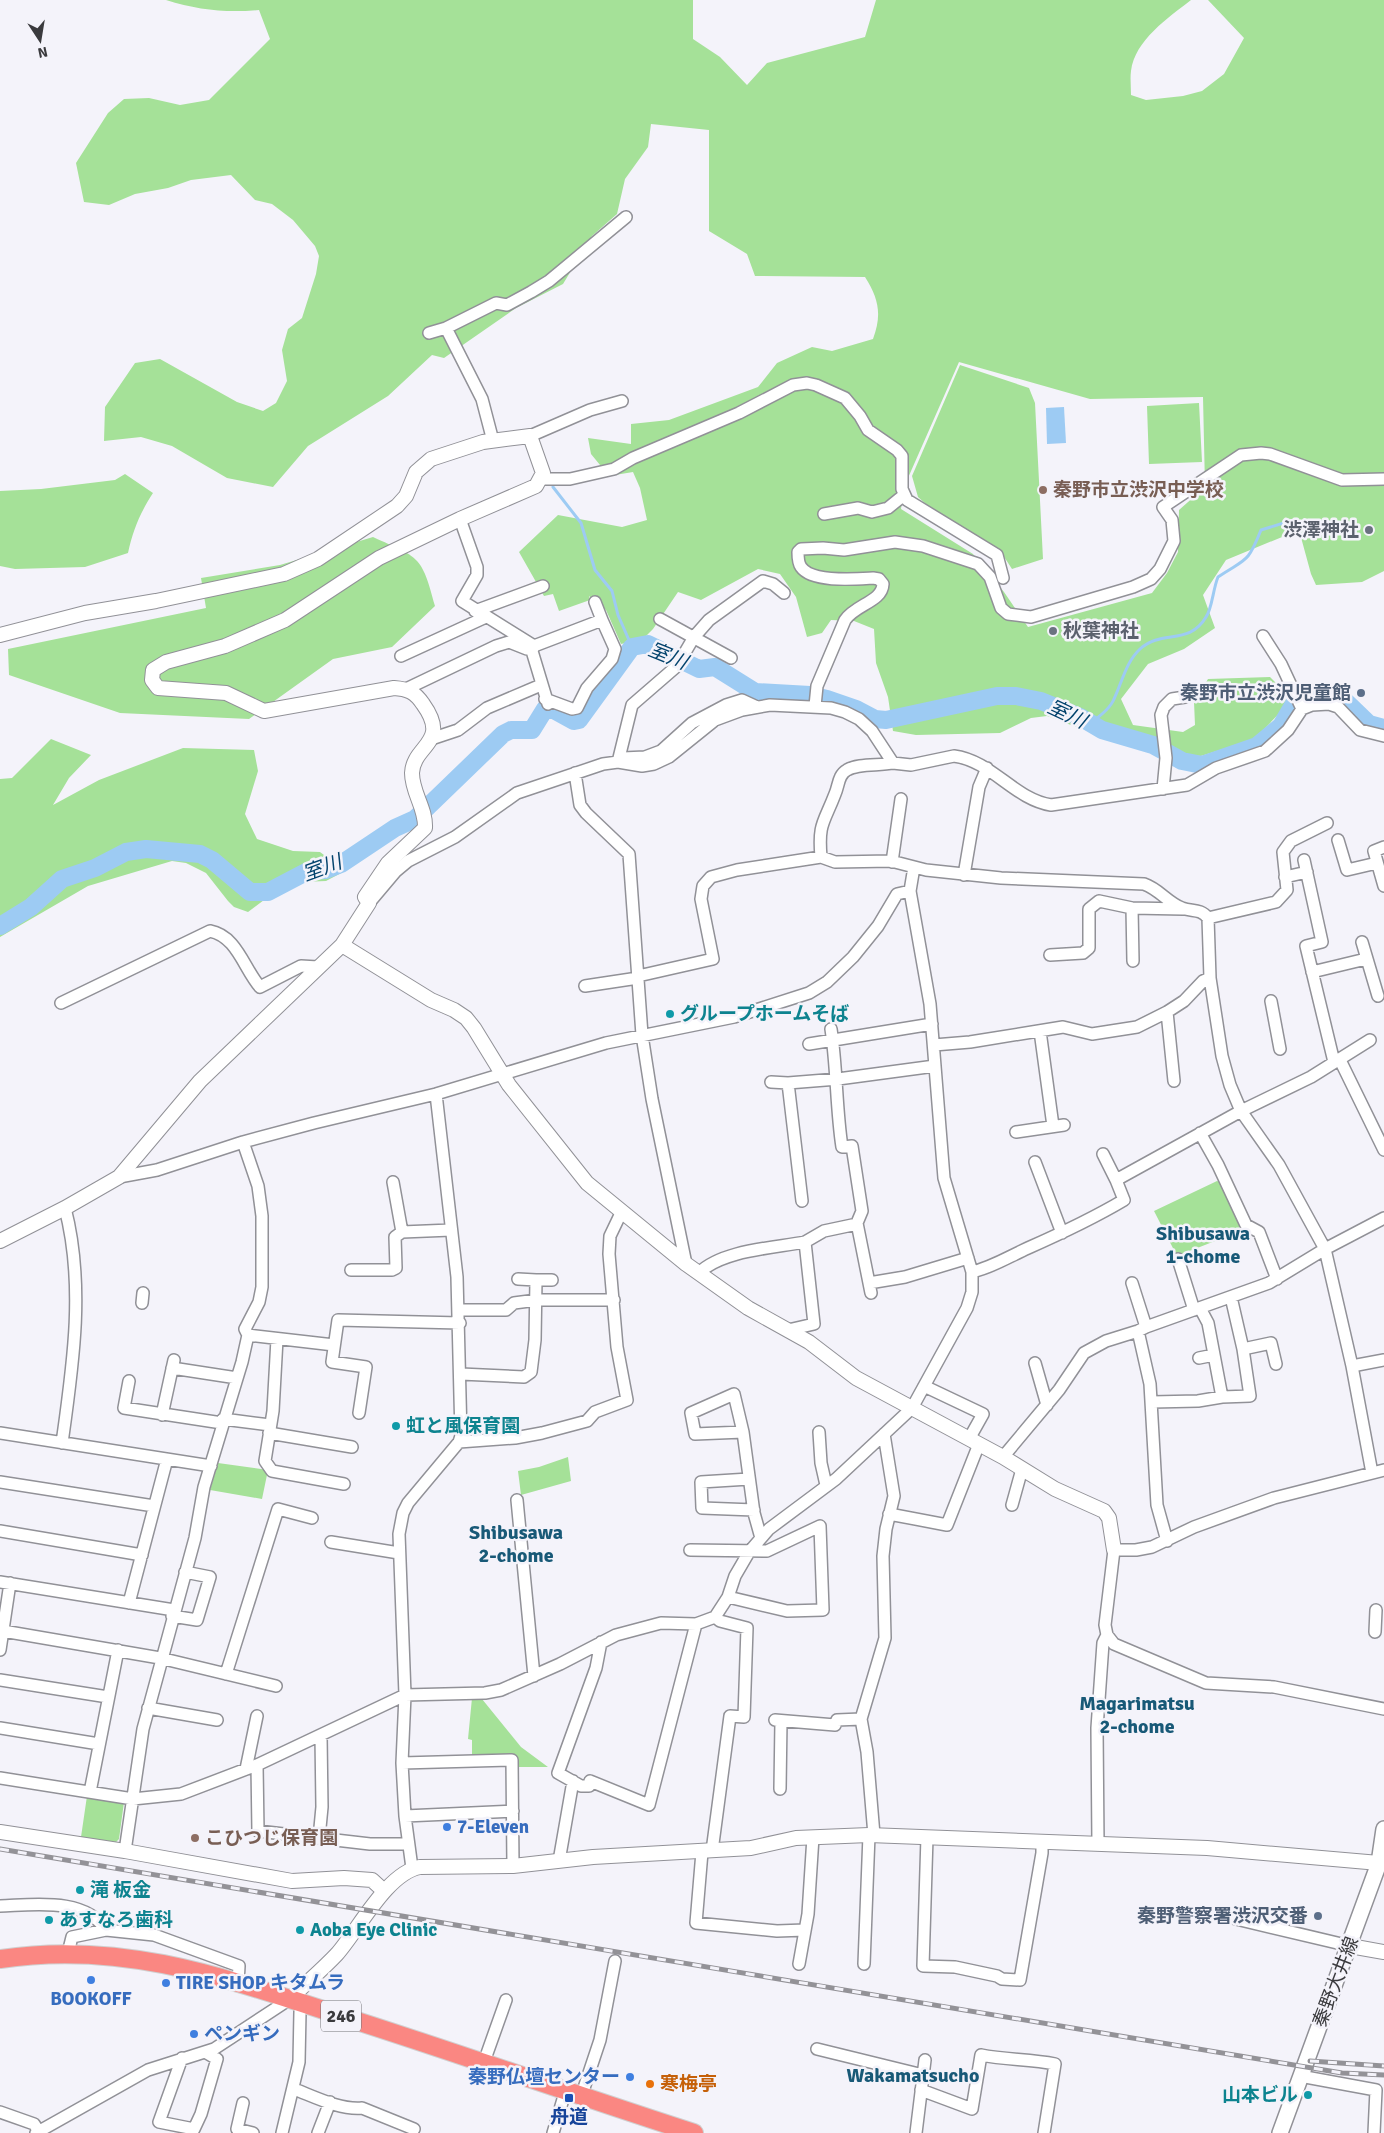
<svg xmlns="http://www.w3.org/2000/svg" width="1384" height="2133" font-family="Signika,'Noto Sans JP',sans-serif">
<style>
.green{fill:#a5e198;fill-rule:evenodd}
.water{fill:#9dcbf3}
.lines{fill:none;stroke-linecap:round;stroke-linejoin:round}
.stream{stroke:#9dcbf3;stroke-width:3}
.river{stroke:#9dcbf3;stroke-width:18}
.minor-casing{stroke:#919197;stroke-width:14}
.tertiary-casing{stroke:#919197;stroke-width:16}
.secondary-casing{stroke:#919197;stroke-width:18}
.trunk-casing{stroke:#d0d0d0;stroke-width:20}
.minor{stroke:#fff;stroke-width:11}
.tertiary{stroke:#fff;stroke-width:14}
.secondary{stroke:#fff;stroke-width:15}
.trunk{stroke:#fa8782;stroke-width:18}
.rail-casing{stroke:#939297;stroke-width:5}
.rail{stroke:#f4f3fa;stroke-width:3;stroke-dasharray:9;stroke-linecap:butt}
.education-dot{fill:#8d6e63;stroke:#f4f3fa;stroke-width:2}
.worship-dot{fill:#6b7280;stroke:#f4f3fa;stroke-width:2}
.service-dot{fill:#5c6f8a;stroke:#f4f3fa;stroke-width:2}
.culture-dot{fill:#0f9aa8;stroke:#f4f3fa;stroke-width:2}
.shop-dot{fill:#3f7fe0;stroke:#f4f3fa;stroke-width:2}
.food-dot{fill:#e8710a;stroke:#f4f3fa;stroke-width:2}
.transit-dot{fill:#1a4fb4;stroke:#f4f3fa;stroke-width:2}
.labels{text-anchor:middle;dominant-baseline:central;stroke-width:5;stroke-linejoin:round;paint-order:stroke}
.shield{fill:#f4f3fa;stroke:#727276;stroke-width:1}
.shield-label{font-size:18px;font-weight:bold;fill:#3a3a3d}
.education-label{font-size:19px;font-weight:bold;fill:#785e54;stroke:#f4f3fa;text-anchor:start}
.worship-label{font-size:19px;font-weight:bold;fill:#5b616d;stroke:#f4f3fa;text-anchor:end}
.service-label{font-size:19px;font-weight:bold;fill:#4e5e75;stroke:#f4f3fa;text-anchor:end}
.culture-label{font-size:19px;font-weight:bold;fill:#0d838f;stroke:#f4f3fa;text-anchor:start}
.shop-label{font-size:19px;font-weight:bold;fill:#366cbe;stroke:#f4f3fa;text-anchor:start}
.street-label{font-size:19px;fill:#3a3a3d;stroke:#f4f3fa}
.food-label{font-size:19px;font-weight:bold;fill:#c56008;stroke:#f4f3fa;text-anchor:start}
.transit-label{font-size:19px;font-weight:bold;fill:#164399;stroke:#f4f3fa}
.water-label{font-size:20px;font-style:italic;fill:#03436d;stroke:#f4f3fa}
.neighbourhood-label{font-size:20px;font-weight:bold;fill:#185977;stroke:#f4f3fa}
</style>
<rect width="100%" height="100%" fill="#f4f3fa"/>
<path class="green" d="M 166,0 L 693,0 L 693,39 L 720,57 L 747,85 L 767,63 L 865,37 L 876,0 L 1191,0 C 1168,18 1135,40 1131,71 C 1130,78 1131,87 1131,95 L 1146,100 L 1183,96 L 1202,91 L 1224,74 L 1244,38 L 1208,0 L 1384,0 L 1384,571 L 1362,582 L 1316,585 L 1311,574 L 1299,530 L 1226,560 L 1203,595 L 1215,628 L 1184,649 L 1148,664 L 1121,699 L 1133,725 L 1183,732 L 1195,725 L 1194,702 L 1208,679 L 1270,677 L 1278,685 L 1288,704 L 1255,739 L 1201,756 L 1188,755 L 1130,731 L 1079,728 L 1047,716 L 1031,718 L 1000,733 L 916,735 L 893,731 L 888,697 L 876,663 L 874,629 L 854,621 L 831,620 L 822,633 L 807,637 L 796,597 L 780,574 L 758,569 L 701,600 L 678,592 L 653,629 L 643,639 L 621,644 L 606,610 L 589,596 L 590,600 L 559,611 L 553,594 L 544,596 L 519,552 L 558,515 L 622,527 L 647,520 L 640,488 L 633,472 L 609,476 L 591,454 L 588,438 L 631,444 L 631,424 L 669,420 L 758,387 L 777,363 L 812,347 L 832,351 L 873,339 C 882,315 879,299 865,277 L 755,276 L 747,254 L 709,231 L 709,130 L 651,124 L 648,147 L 625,179 L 617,214 L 592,236 L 563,284 L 516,308 L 444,358 L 432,355 L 388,396 L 308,446 L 273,487 L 227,478 L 172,446 L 141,437 L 104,441 L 105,407 L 135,363 L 160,359 L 237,402 L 263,411 L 276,403 L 287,381 L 282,350 L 288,329 L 302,318 L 316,274 L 319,256 L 315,246 L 293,220 L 272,204 L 255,200 L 231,175 L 191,180 L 168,188 L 135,194 L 109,205 L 84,202 L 76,163 L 108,113 L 124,99 L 149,98 L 180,105 L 209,100 L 270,39 L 259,10 C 226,13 198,10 166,0 ZM 959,362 L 1090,399 L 1203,397 L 1205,487 L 1179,510 L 1178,552 L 1167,573 L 1152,593 L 1028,627 L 1004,592 L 973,554 L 901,509 L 904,487 Z
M 960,365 L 1029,388 L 1035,403 L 1043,559 L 1012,569 L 999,549 L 927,505 L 918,497 L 912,476 Z
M 1199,403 L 1202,462 L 1149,464 L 1147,406 Z
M 125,474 L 153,493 C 140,513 133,530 128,553 L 85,567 L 15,569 L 0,566 L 0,491 L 41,489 L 115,480 Z
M 373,537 C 419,558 422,555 435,606 L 392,647 L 333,659 L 249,719 L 120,713 L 9,675 L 8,649 L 206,608 L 201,578 L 280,565 Z
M 51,739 L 91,755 L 69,778 L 53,805 L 99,780 L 183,748 L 254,750 L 258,771 L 245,814 L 257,839 L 293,851 L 320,852 L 345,871 L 326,881 L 302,882 L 264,900 L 248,912 L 234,907 L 228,901 L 206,873 L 186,863 L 172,861 L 88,886 L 0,937 L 0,779 L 12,778 Z
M 1217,1181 L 1221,1182 L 1243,1230 L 1177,1256 L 1154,1211 Z
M 568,1457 L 571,1481 L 521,1495 L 518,1471 L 539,1467 Z
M 218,1463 L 268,1470 L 262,1499 L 210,1490 Z
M 472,1698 L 482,1699 L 521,1747 L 548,1767 L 516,1767 L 472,1757 L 472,1740 L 468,1739 Z
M 87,1796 L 124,1802 L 119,1839 L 116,1842 L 81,1837 Z"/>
<path class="water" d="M 1064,407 L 1066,443 L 1047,444 L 1046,408 Z"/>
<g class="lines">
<path class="stream" d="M 553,487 L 581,523 L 595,570 L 612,591 L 618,615 L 632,647
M 1090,723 C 1099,717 1110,709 1114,699 C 1122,682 1126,662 1140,649 C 1162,629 1189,646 1206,617 C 1212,609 1213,589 1218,577 C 1246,558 1247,565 1261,530 L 1290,521"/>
<path class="river" d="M 0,926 L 31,907 L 62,879 L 95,868 L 126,852 L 146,849 L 200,854 L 212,860 L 250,892 L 268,892 L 308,871 L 326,870 L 341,864 L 395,828 L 415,819 L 503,734 L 511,730 L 532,730 L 545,709 L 554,710 L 574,721 L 579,720 L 632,647 L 648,644 L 699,669 L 715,667 L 755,692 L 810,695 L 827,699 L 856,709 L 875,719 L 886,720 L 997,696 L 1016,696 L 1041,701 L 1080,717 L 1102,730 L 1153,745 L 1182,761 L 1202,765 L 1257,746 L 1281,726 L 1295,702 L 1303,697 L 1327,695 L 1342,698 L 1369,724 L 1384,728"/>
<g class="minor-casing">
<path id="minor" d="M 446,328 L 482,399 L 493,441
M 429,333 L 446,328 L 496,303 L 507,305 L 531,292 L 549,281 L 626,217
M 530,436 L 590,410 L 622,401
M 541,479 L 570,479 L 614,469 L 633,458 L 739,413 L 793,385 L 807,383 L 816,385 L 845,398 L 860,416 L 868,430 L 897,450 L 902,456 L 902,489 L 907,500 L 997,555 L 1003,578
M 824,514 L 858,508 L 872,512 L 888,508 L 904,495
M 460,519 L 477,567 L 477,575 L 462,601 L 534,646 L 532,651 L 548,704
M 595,602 L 602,620
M 475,611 L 543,586
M 660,619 L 731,658
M 1263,636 L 1281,664 L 1302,709
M 534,646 L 602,620 L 615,649 L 612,659 L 587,688 L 577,708 L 572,709 L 545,699
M 401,656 L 486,617
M 406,689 L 496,646 L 509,642 L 527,649
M 815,706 L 817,686 L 845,620 C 856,604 882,602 883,584 L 879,579 L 873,578 C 856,579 812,583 801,567 C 798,563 798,556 798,552 L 801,549 L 823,548 L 844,550 L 895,542 L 923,546 L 978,564 L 990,577 L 1001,608 L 1008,614 L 1031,617 L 1133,587 L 1151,579 L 1160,569 L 1174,541 L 1172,520 L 1163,507 L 1241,455 L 1261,453 L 1270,454 L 1342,480 L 1384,479
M 431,739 L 458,730 L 487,708 L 541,685
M 623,758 L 645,757 L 661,751 L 692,723 L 726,705 L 742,700 L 755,706
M 618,762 L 632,705 L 677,666 L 694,637 L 709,620 L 763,581 L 773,584 L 784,593
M 575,773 L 580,805 L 586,813 L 629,854 L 642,1035 L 652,1099 L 686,1264
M 1163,789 L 1166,758 L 1161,715 L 1164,707 L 1172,699 L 1185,697
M 1338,840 L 1347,870 L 1377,863
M 1384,847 L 1374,851 L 1384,886
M 821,857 C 818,823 824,823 835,794 C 839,785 838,775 847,770 C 858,763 880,766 893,763
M 1304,860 L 1322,942 L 1306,946 L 1334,1062
M 892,862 L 901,799
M 964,875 L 979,787 L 987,768
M 1285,877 L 1307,872
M 369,903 L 396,871 L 408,861 L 455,837 L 517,793 L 603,764 L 618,762 L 642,766 L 654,764 L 669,757 L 715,720 L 742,710 L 770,705 L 831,708 L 845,712 L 859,719 L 872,731 L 893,763 L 911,765 L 954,756 C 992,761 1014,799 1051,805 L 1187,785 L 1216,768 L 1265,751 L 1288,730 L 1302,709 L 1312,705 L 1329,704 L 1338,707 L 1360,730 L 1384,736
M 1132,908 L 1133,961
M 1208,918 L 1276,902 L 1287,890 L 1283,852 L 1291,841 L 1327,823
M 1362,942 L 1378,996
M 1050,955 L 1083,953 L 1089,948 L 1089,909 L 1099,901 L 1132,908 L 1183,909
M 1312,972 L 1366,959
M 638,976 L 713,959 L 701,899 L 703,886 L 711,877 L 737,870 L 821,857 L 835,862 L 891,861 L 926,870 L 1001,878 L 1144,884 C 1159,889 1168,903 1182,908 C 1192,912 1200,908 1208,918 L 1210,978 L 1222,1056 L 1230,1085 L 1241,1111 L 1279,1165 L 1325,1249 L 1352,1366 L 1372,1473
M 585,986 L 638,978
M 1271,1001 L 1280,1049
M 61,1003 L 210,931 C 237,936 244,969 260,987 L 301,966 L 318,967
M 1167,1012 L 1174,1081
M 831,1029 C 837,1068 836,1108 842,1147 L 852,1146 L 862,1211 L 857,1223 L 871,1293
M 1040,1031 L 1053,1126
M 809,1044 L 932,1024
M 934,1045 L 970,1042 L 1063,1027 L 1092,1034 L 1137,1027 L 1167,1012 L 1184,1001 L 1203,981 L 1210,978
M 1340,1060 L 1384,1150
M 771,1082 L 788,1083
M 1016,1132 L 1064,1125
M 1200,1133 L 1218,1165 L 1246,1225 L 1259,1232 L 1277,1279
M 1103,1154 L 1116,1180
M 1035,1162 L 1062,1233
M 119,1177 L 157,1170 L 243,1142 L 314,1123 L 436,1094 L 606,1043 L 734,1017 L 809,993 L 827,982 L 853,957 L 878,926 L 897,894 L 910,891
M 393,1182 L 402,1232 L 451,1230
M 802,1201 L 788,1083 L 838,1079 L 935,1066
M 1178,1259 L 1194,1310
M 351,1270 L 392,1270 L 396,1268 L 395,1237 L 402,1232
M 972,1272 C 993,1267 1008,1257 1028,1248 C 1062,1233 1092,1219 1124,1200 L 1116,1180 L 1241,1111 L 1311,1077 L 1370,1040
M 699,1273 C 722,1250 774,1248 805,1242
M 536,1280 L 552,1280
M 869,1283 L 905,1277 L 968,1258
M 1132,1283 L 1146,1327
M 142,1303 L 143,1293
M 459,1310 L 506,1310 L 514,1303 L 537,1300 L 614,1300
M 788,1330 L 814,1324 L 805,1242 L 824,1231 L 857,1224
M 1138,1331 L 1150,1384 L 1157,1505 L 1167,1541
M 248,1335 L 334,1345
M 277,1339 L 273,1411 L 265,1461 L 272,1471 L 344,1484
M 1243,1349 L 1271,1343 L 1276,1364
M 1199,1358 L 1214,1355
M 1035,1363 L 1047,1405
M 1352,1366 L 1384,1360
M 172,1368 L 237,1378
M 461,1374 L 524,1377 L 531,1372 L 535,1340 L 536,1280 L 518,1279
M 129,1381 L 124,1408 L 222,1423
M 924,1386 L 983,1414 L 969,1439
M 734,1394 L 743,1432 L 695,1434 L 691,1413 Z
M 1222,1397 L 1250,1396 L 1243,1349 L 1231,1297
M 1152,1402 L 1198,1401 L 1222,1397 L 1208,1323 L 1200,1308
M 359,1413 L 366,1367 L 332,1362 L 338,1320 L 460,1323
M 162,1415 L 174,1360
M 223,1419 L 270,1425
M 743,1432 L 754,1513 L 761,1538
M 819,1432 L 821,1463 L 826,1485
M 0,1433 L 211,1466
M 269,1433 L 352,1447
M 459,1442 L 515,1438 L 542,1433 L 587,1421 L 595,1412 L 627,1400 L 617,1347 L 609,1254 L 610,1236 L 621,1213
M 62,1443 C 73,1365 85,1285 65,1208
M 1003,1457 L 1059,1390 L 1084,1353 L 1106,1341 L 1138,1331 L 1146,1327 L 1269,1283 L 1325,1249 L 1384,1218
M 749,1479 L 701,1482 L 702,1508 L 754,1510
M 0,1482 L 154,1506
M 517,1500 L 534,1676
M 1012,1505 L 1022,1469
M 889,1514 L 947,1525 L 979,1444
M 0,1531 L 142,1555
M 331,1542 L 399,1553
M 690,1550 L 767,1551 L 820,1526 L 823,1610 L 787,1611 L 728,1597
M 0,1582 L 174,1610
M 129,1603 L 167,1459
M 172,1616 L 197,1620 L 210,1577 L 185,1572
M 3,1631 L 160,1658 L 276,1686
M 1375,1632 L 1376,1610
M 1107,1635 L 1114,1644 L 1206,1683 L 1274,1687 L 1384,1709
M 601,1642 L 596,1668 L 558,1773 L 581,1786 L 589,1786 L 590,1781 L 649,1805 L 696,1624
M 0,1650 L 10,1583
M 226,1674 L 278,1509 L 312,1518
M 0,1680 L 108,1697
M 148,1708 L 217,1720
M 775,1720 L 835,1725 L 837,1720 L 861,1719
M 0,1728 L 99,1744
M 402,1763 L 512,1760 L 513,1866
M 257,1765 L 258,1831 L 370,1844 L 408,1844
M 246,1769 L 257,1716
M 0,1778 L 133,1799 L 181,1794 L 257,1765 L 405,1695 L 485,1693 L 501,1690 L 560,1664 L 616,1635 L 661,1623 L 696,1624 L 715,1617 L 728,1597 L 735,1576 L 749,1552 L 769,1529 L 836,1479 L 912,1408 L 967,1308 L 972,1292 L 972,1272 L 944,1178 L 930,1004 L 910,891 L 914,867
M 780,1789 L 781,1721
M 90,1792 L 118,1650
M 405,1816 L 513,1811
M 874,1835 L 867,1752 L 861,1719 L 885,1638 L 883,1556 L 886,1529 L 894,1496 L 884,1434
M 927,1837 L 923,1966 L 955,1967 L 997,1976 L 1002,1979 L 1020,1980 L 1042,1853 L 1042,1842
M 319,1838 L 322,1807 L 321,1736
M 1098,1844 L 1097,1728 L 1103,1643 L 1107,1635 L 1105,1625 L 1114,1550 L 1136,1550 L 1152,1547 L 1194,1527 L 1274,1498 L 1384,1470
M 125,1851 L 143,1729 L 195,1538 L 204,1487 L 242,1362 L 248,1335 L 245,1329 L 259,1302 L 262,1287 L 262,1216 L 258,1186 L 243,1142
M 712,1851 L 730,1716 L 744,1717 L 747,1628 L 720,1621 L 715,1617
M 702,1852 L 696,1923 L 777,1931 L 805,1930
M 559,1861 L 573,1781
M 412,1868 L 405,1816 L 402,1763 L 405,1695 L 399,1534 L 403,1513 L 408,1503 L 459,1442 L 461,1436 L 457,1277 L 436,1094
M 0,1906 C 34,1905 85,1897 106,1930 L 72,1937 L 68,1953
M 1236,1919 L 1350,1946
M 106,1930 L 154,1935 L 239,1966 L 238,1983
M 799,1964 L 808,1914 L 813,1837
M 864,1964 L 869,1835
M 817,2049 L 923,2075
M 182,2058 L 159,2122 L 194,2129 L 201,2114 L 217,2059 L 205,2052
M 484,2062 L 506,2000
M 1300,2076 L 1376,2090 L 1374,2133
M 294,2089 C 315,2097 340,2110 362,2108 L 414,2129
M 921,2090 L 972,2109 L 981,2055 C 1006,2060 1030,2059 1055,2064 L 1044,2133
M 582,2094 L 600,2040 L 615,1961
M 243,2103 L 237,2129 L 253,2133
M 0,2112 L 34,2124 L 40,2133
M 36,2133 L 148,2070 L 214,2049 L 290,1999
M 282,2133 L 299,2062 L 300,2012 L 303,2003
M 318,2133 L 330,2102
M 553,2133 L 566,2089
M 916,2133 L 925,2060"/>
</g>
<g class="tertiary-casing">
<path id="tertiary" d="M 0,635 L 85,613 L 156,601 L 284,574 L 318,559 L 397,506 L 406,496 L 416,472 L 431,459 L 483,442 L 530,436 L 543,473 L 536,486 L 460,519 L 379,558 L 285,620 L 225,646 L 166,662 L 153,670 L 152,680 L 158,688 L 226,693 L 264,711 L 394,688 C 408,689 415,692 423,704 C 451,743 413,745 412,773 C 412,793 426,808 425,828 L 388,863 L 365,897 L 369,903 L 342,945 L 200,1081 L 119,1177 L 65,1208 L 0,1241
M 342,945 L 431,1000 L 454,1010 L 466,1018 L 474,1028 L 509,1085 L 587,1183 L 686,1264 L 748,1308 L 809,1342 L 856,1378 L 1003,1457 L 1055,1489 L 1104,1511 L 1109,1518 L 1114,1550
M 0,1832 L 125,1851 L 292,1881 L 344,1878 L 372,1880 L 384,1891
M 1350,1946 L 1384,1952
M 290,1999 C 305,1984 322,1970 337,1954 C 359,1929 387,1873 420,1867 L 513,1866 L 593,1857 L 751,1848 L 796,1838 L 869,1835 L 1207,1848 L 1379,1863"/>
</g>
<g class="secondary-casing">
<path id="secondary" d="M 1280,2133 L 1379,1863 L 1384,1829"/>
</g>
<g class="trunk-casing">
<path id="trunk" d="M 0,1959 C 130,1939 239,1983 360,2022 C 472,2058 582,2097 694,2133"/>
</g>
<use href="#minor" class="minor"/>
<use href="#tertiary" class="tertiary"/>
<use href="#secondary" class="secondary"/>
<use href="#trunk" class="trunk"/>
<g class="rail-casing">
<path id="rail" d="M 0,1849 L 1342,2073 L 1384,2075
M 1310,2061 L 1384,2066"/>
</g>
<use href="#rail" class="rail"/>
</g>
<g class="education-dot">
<circle cx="1043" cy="490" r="5"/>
<circle cx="195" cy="1838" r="5"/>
</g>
<g class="worship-dot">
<circle cx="1369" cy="530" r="5"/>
<circle cx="1053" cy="631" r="5"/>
</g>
<g class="service-dot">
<circle cx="1361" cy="693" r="5"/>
<circle cx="1318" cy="1916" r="5"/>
</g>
<g class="culture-dot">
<circle cx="670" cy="1014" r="5"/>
<circle cx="396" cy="1426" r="5"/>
<circle cx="80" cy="1890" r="5"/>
<circle cx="49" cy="1920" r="5"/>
<circle cx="300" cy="1930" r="5"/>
<circle cx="1308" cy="2095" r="5"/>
</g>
<g class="shop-dot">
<circle cx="447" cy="1827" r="5"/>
<circle cx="91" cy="1980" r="5"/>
<circle cx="166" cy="1983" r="5"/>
<circle cx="194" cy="2034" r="5"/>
<circle cx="630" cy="2077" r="5"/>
</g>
<circle class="food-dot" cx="650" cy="2084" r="5"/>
<rect class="transit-dot" x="564" y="2093" width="10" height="10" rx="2.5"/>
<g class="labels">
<rect class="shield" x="321" y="2000.5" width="40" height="31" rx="4"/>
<g class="shield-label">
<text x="341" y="2016">246</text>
</g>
<g class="education-label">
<text x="1053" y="490">秦野市立渋沢中学校</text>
<text x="205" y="1838">こひつじ保育園</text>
</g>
<g class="worship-label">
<text x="1359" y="530">渋澤神社</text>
<text x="1063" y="631" text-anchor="start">秋葉神社</text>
</g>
<g class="service-label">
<text x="1351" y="693">秦野市立渋沢児童館</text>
<text x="1308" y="1916">秦野警察署渋沢交番</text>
</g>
<g class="culture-label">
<text x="680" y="1014">グループホームそば</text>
<text x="406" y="1426">虹と風保育園</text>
<text x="90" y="1890">滝 板金</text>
<text x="59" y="1920">あすなろ歯科</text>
<text x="310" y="1930">Aoba Eye Clinic</text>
<text x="1298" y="2095" text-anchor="end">山本ビル</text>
</g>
<g class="shop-label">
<text x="457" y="1827">7-Eleven</text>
<text x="176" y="1983">TIRE SHOP キタムラ</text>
<text x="91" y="1999" text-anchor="middle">BOOKOFF</text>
<text x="204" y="2034">ペンギン</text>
<text x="620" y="2077" text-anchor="end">秦野仏壇センター</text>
</g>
<g class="street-label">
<text transform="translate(1336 1982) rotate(-69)">秦野大井線</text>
</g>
<g class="food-label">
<text x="660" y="2084">寒梅亭</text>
</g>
<g class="transit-label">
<text x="569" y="2117">舟道</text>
</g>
<g class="water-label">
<text transform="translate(668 656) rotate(22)">室川</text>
<text transform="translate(1067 714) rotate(25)">室川</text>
<text transform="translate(322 868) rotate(-20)">室川</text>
</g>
<g class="neighbourhood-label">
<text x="1203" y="1233">Shibusawa<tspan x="1203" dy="23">1-chome</tspan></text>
<text x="516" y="1532">Shibusawa<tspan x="516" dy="23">2-chome</tspan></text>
<text x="1137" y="1703">Magarimatsu<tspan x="1137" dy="23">2-chome</tspan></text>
<text x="913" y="2075">Wakamatsucho</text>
</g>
</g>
<g transform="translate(40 40) rotate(168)" stroke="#f4f3fa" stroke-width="4" paint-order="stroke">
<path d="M0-4L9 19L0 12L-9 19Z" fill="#3a3a3d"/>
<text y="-8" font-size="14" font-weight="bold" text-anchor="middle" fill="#3a3a3d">N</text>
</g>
</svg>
